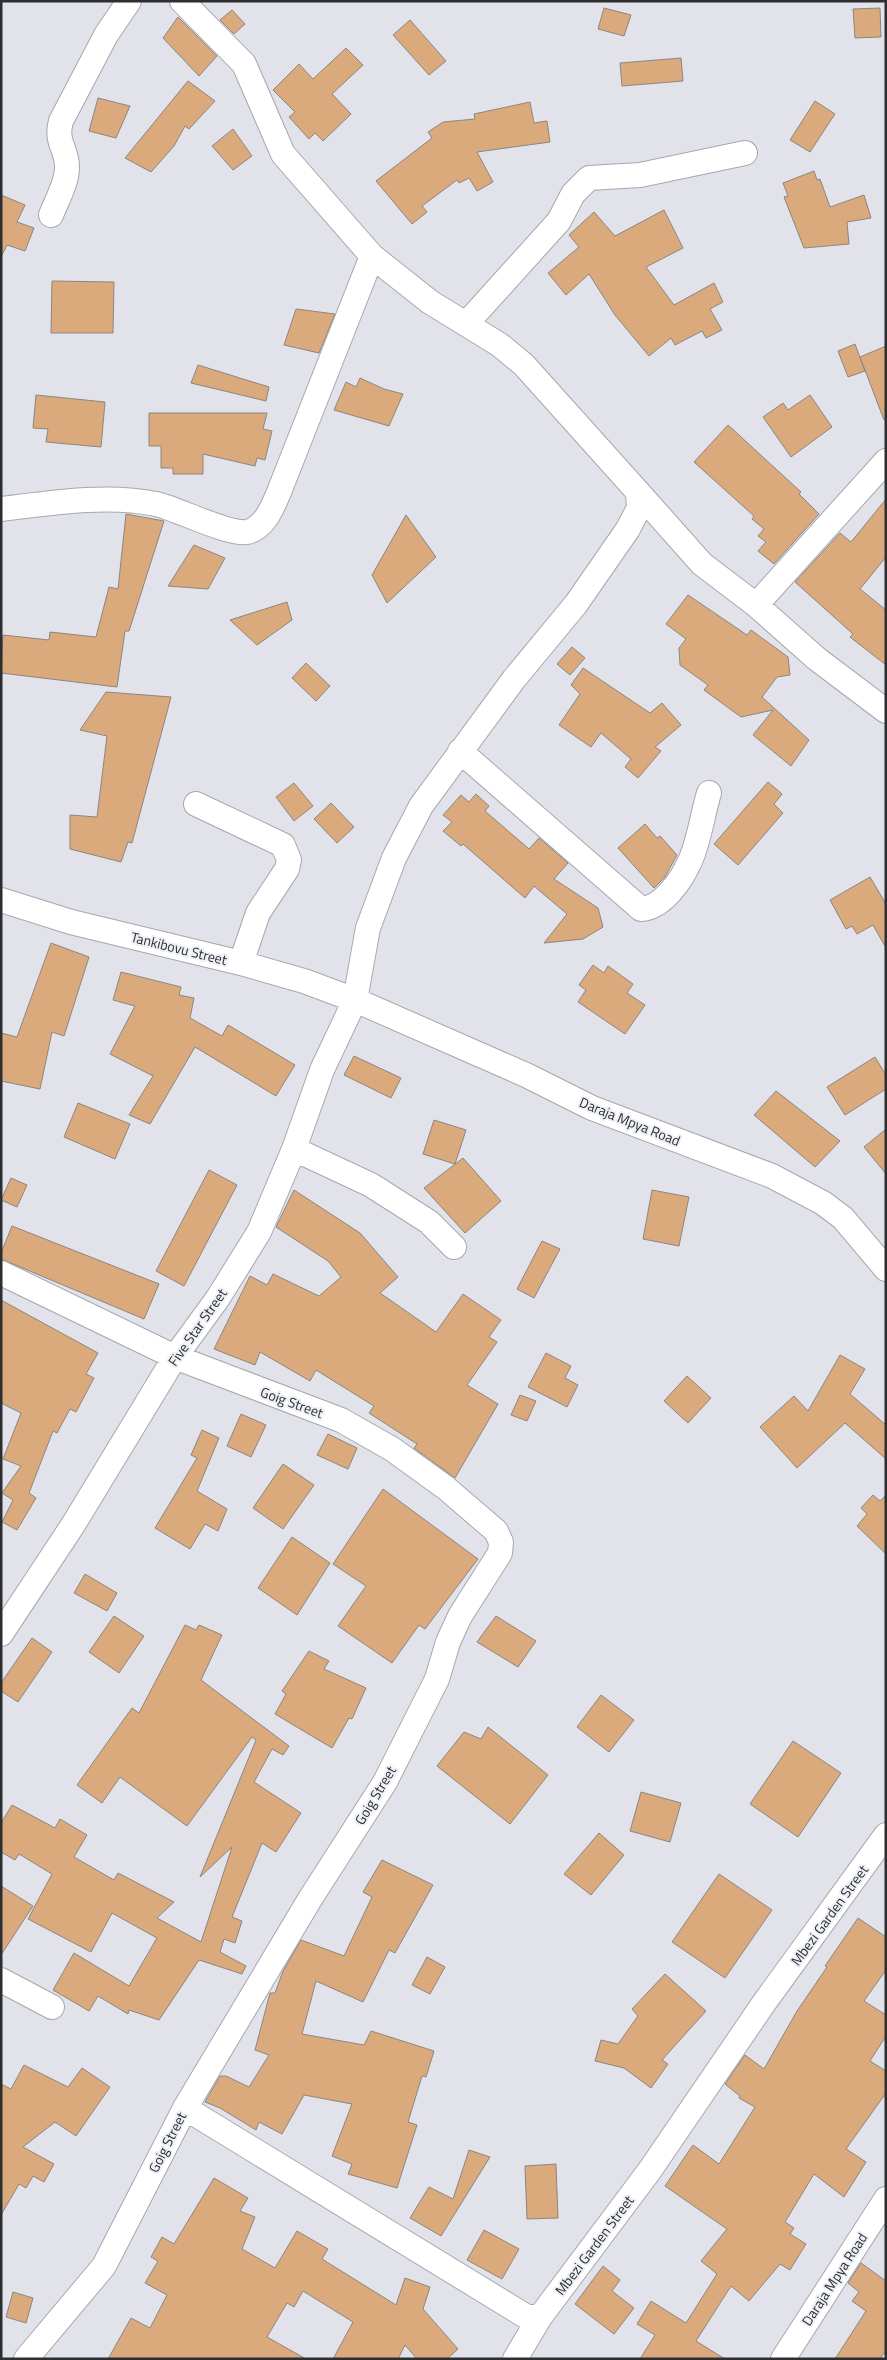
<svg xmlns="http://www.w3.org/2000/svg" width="887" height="2360" font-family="'Titillium Web',sans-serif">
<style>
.building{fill:#daa97c;stroke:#8c8681}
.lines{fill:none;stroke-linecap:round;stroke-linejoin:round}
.street-casing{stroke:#a6a8af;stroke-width:26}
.street{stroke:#fff;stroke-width:24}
.labels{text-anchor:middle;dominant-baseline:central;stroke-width:4;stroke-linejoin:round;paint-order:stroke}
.street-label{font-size:14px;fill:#2d2e30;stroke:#eef0f7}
</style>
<rect width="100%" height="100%" fill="#e1e2ea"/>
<path class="building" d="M 604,8 L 631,15 L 624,36 L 598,29 Z
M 880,8 L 881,37 L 855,38 L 853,9 Z
M 232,10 L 245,24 L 234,34 L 220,20 Z
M 178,17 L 217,56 L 199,76 L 163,38 Z
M 410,20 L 446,61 L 429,75 L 393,35 Z
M 346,48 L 363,65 L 332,94 L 351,114 L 323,141 L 315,133 L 309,139 L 289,117 L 295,112 L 273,90 L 299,64 L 313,79 Z
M 681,58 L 683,81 L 622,86 L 620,63 Z
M 188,81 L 215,101 L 189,129 L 185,126 L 174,146 L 151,172 L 125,158 Z
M 98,98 L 130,106 L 116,138 L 89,131 Z
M 815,101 L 835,114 L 810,152 L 790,140 Z
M 530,102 L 534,123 L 547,121 L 550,142 L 477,152 L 493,182 L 477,191 L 469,178 L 459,183 L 457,180 L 422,206 L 427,212 L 412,224 L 376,181 L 432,138 L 428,132 L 443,122 L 475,119 L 474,114 Z
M 233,129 L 252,156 L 233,170 L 212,146 Z
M 814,171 L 817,180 L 820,179 L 830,207 L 864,195 L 871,218 L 847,222 L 849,244 L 804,248 L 784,197 L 788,196 L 783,183 Z
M 1,195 L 25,205 L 17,222 L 34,228 L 25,251 L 7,245 L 1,257 Z
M 664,210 L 683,248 L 646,267 L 674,305 L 714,283 L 723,302 L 710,309 L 722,330 L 706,338 L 702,331 L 675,345 L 671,338 L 649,356 L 615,315 L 589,274 L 566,295 L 548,273 L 579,247 L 569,235 L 594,212 L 615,236 Z
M 52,281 L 114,282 L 113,333 L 51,333 Z
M 296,309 L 335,314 L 319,353 L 284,345 Z
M 855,344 L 865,371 L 848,377 L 838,351 Z
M 886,346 L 886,419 L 884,420 L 860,357 Z
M 198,365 L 269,387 L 266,401 L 191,383 Z
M 360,378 L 384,389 L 403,394 L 389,426 L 334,410 L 346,382 L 356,387 Z
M 36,395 L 105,402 L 101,447 L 46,442 L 48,429 L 33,428 Z
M 810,395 L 832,427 L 791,457 L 763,417 L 783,403 L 788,410 Z
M 149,413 L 267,413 L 263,429 L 272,431 L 265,460 L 257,458 L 255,466 L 203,454 L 203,474 L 173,474 L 173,468 L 161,468 L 161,446 L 149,446 Z
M 728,425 L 801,492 L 799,494 L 819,514 L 774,564 L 758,551 L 766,542 L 758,536 L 764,529 L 752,519 L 754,516 L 694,462 Z
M 886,499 L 886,557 L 860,589 L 886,610 L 886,665 L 850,637 L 853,634 L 795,582 L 840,533 L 851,542 Z
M 126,514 L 164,521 L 129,631 L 125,631 L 117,687 L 1,673 L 3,635 L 49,640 L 50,632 L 96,637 L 109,587 L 118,589 Z
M 406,515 L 436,557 L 387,603 L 372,575 Z
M 194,545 L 225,558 L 208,589 L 168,586 Z
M 688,595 L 747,635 L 751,630 L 788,657 L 790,675 L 777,677 L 762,697 L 809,740 L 791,766 L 753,735 L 773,710 L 741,717 L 704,690 L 708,685 L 680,665 L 679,648 L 686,639 L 666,624 Z
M 287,602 L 292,620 L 257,645 L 230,620 Z
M 572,647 L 585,658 L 570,675 L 557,664 Z
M 306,663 L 330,686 L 316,701 L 292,678 Z
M 583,668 L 650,713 L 662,703 L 681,725 L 655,747 L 661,751 L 638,778 L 625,767 L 631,759 L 601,733 L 591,747 L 559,725 L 580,694 L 571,685 Z
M 106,692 L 171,697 L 132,843 L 128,842 L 121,862 L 70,849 L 70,815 L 97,817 L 107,736 L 80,730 Z
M 768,782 L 782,794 L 774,804 L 783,813 L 738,865 L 714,844 Z
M 294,783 L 313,806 L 294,821 L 276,797 Z
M 476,794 L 489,806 L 485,811 L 529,849 L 539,838 L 568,863 L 554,879 L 598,908 L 603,927 L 583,939 L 544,943 L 567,914 L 534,886 L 525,898 L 463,844 L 461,846 L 443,831 L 452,822 L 443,815 L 461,795 L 469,802 Z
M 331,803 L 354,827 L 337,843 L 314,819 Z
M 645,824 L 657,838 L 660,836 L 677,855 L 665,877 L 654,888 L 618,848 Z
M 870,877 L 886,904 L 886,948 L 873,925 L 857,934 L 852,926 L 846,929 L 830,900 Z
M 51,943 L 89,957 L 64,1036 L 52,1032 L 40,1089 L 1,1081 L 1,1033 L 17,1037 Z
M 593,965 L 604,973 L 608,966 L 633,984 L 627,993 L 645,1005 L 625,1034 L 578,1002 L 586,990 L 579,985 Z
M 121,972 L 181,987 L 179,995 L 194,998 L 190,1018 L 222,1036 L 228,1025 L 295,1065 L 276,1096 L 195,1047 L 150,1124 L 129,1115 L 153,1076 L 110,1054 L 135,1006 L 113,1000 Z
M 354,1056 L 401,1078 L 391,1098 L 344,1075 Z
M 875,1057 L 886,1075 L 886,1089 L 845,1115 L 827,1087 Z
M 776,1091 L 840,1141 L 815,1167 L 754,1115 Z
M 78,1103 L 130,1124 L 115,1159 L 64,1137 Z
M 434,1120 L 466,1130 L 455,1164 L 423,1154 Z
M 886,1129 L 886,1174 L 864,1147 Z
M 463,1158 L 501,1201 L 465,1233 L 424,1188 Z
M 209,1170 L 237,1185 L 184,1286 L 156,1271 Z
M 11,1178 L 27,1185 L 17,1207 L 1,1200 Z
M 294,1190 L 360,1233 L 398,1277 L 380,1293 L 436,1332 L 463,1294 L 501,1320 L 489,1337 L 497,1342 L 467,1385 L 498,1404 L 455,1478 L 414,1448 L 417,1444 L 369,1413 L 374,1406 L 316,1370 L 310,1381 L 260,1352 L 255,1365 L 214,1349 L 250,1276 L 267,1285 L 273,1274 L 319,1296 L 341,1277 L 328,1261 L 276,1227 Z
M 652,1190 L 689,1197 L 679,1246 L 643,1239 Z
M 12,1226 L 159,1284 L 144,1319 L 1,1259 L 1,1253 Z
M 542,1241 L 560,1249 L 534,1298 L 517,1289 Z
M 1,1300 L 98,1353 L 86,1374 L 94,1378 L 76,1412 L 70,1409 L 57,1433 L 53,1431 L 29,1493 L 36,1498 L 17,1530 L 2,1522 L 13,1500 L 2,1493 L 21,1466 L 3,1459 L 21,1413 L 1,1403 Z
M 546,1353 L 571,1366 L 565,1378 L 578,1385 L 567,1407 L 528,1387 Z
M 840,1355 L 865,1369 L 850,1394 L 886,1425 L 886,1459 L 845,1423 L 797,1468 L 760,1427 L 794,1396 L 808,1411 Z
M 687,1376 L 711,1398 L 688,1423 L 664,1401 Z
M 520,1395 L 536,1401 L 527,1421 L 511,1415 Z
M 241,1414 L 266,1425 L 251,1457 L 227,1446 Z
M 202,1430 L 219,1438 L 197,1491 L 227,1509 L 218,1531 L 205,1524 L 190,1549 L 155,1528 L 197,1458 L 191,1455 Z
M 328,1434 L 357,1448 L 348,1469 L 317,1455 Z
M 283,1464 L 314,1485 L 283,1529 L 253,1508 Z
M 383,1489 L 478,1559 L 425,1629 L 419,1625 L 392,1663 L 338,1626 L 366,1586 L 333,1564 Z
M 873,1495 L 880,1501 L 886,1495 L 886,1554 L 857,1526 L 867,1514 L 861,1508 Z
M 292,1537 L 330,1563 L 297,1615 L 258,1588 Z
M 85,1574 L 117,1593 L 107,1611 L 74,1593 Z
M 114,1616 L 144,1636 L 119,1673 L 89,1652 Z
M 496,1616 L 536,1641 L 518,1667 L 477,1642 Z
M 185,1625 L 196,1630 L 199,1625 L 222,1635 L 201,1680 L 289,1746 L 283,1755 L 272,1749 L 254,1782 L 301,1813 L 276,1852 L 262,1843 L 232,1917 L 242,1921 L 235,1943 L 224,1939 L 220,1952 L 246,1966 L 242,1974 L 199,1960 L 159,2020 L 129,2010 L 128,2014 L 98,1996 L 89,2011 L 53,1990 L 74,1953 L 129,1986 L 157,1938 L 112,1913 L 91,1952 L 28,1919 L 52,1874 L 19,1854 L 15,1860 L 1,1852 L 1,1823 L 12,1805 L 55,1828 L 60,1819 L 87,1835 L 74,1857 L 114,1880 L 118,1873 L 174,1902 L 157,1918 L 201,1942 L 232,1847 L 200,1877 L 256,1740 L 252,1737 L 187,1826 L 120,1777 L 102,1803 L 77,1785 L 132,1708 L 139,1713 Z
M 32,1638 L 52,1652 L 18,1702 L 1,1691 L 1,1683 Z
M 309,1651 L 329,1661 L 324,1669 L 366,1688 L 352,1719 L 349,1718 L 332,1748 L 275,1714 L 286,1694 L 282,1691 Z
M 601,1695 L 634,1720 L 609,1752 L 577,1727 Z
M 488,1727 L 548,1775 L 510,1824 L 437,1766 L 464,1732 L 481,1739 Z
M 793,1741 L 841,1773 L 798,1837 L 750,1804 Z
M 641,1792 L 681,1803 L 670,1842 L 630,1831 Z
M 599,1833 L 624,1855 L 591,1895 L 564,1874 Z
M 382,1860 L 433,1885 L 395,1953 L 389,1950 L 363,2002 L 316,1981 L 302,2034 L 364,2045 L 371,2031 L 434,2051 L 426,2077 L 422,2076 L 408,2122 L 417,2125 L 397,2188 L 348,2174 L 352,2164 L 332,2156 L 352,2104 L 304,2095 L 282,2134 L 259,2122 L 256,2130 L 220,2108 L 205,2102 L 220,2076 L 226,2076 L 249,2087 L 269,2055 L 255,2050 L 270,1993 L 275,1993 L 283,1971 L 301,1940 L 344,1956 L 372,1897 L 363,1892 Z
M 719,1874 L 772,1910 L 725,1978 L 672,1942 Z
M 1,1886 L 33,1906 L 1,1955 Z
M 858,1918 L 886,1937 L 886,1970 L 864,2001 L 886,2015 L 886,2036 L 870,2061 L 886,2071 L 886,2093 L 846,2149 L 866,2162 L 844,2197 L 814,2174 L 785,2222 L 794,2228 L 790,2234 L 806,2244 L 790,2270 L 780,2264 L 749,2301 L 731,2286 L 696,2341 L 725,2359 L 640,2359 L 655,2335 L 637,2324 L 651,2301 L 686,2323 L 717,2274 L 701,2261 L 727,2229 L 665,2186 L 693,2145 L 719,2164 L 755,2107 L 739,2098 L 740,2096 L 725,2084 L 745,2055 L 764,2069 L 797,2011 L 827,1967 L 825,1966 Z
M 427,1957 L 445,1967 L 430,1994 L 412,1985 Z
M 665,1974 L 706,2011 L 662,2060 L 668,2064 L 651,2088 L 624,2068 L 595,2061 L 601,2040 L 618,2044 L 638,2016 L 632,2009 Z
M 24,2065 L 68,2087 L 82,2068 L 110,2087 L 76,2136 L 55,2122 L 23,2147 L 54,2164 L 44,2182 L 33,2176 L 26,2188 L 19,2184 L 1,2215 L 1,2084 L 11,2089 Z
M 469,2150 L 490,2157 L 441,2236 L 410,2218 L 429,2187 L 453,2199 Z
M 556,2164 L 558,2218 L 527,2219 L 525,2166 Z
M 214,2178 L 248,2198 L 240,2211 L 255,2217 L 242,2249 L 275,2268 L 297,2231 L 328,2249 L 322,2259 L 396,2305 L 405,2278 L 430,2287 L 423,2309 L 458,2349 L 447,2359 L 417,2359 L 405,2345 L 398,2359 L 333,2359 L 353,2322 L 303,2291 L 294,2307 L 287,2303 L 267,2337 L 306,2359 L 108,2359 L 131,2318 L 150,2328 L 167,2295 L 145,2283 L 158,2261 L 151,2257 L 162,2237 L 174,2244 Z
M 484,2230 L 519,2249 L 502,2279 L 467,2260 Z
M 861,2263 L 886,2281 L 886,2350 L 880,2359 L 835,2359 L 866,2311 L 852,2301 L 859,2292 L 848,2283 Z
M 603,2266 L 620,2280 L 612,2291 L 634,2308 L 614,2334 L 575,2304 Z
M 13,2292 L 33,2298 L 26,2323 L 6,2317 Z"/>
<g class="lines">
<g class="street-casing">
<path id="street" d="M 51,215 C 57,200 67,183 67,167 C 67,148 55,143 61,121 L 106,35 L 129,1
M 466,324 L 559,221 L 573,194 L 589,178 L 640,175 L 745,153
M 638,492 L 702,564 L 756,605 L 817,659 L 886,711
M 1,509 C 51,503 107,494 156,504 C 178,509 228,535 247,532 C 265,528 273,506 279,492 L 372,256
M 756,605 L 886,461
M 460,751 L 641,909 C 662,908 681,881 689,863 C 698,847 703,812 709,793
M 196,804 L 283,845 L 289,860 L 287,869 L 258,913 L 241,963
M 1,900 L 71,922 L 241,963 L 304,981 L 355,1000 L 526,1075 L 592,1108 L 772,1176 L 823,1203 L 843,1218 L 886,1269
M 294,1149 L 371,1185 L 429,1222 L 454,1247
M 1,1273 L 175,1357 L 341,1420 L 392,1449 L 446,1488 L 496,1531 L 501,1542 L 500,1553 L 460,1616 L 448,1642 L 437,1679 L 385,1782 L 310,1899 L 185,2108 L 104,2266 L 26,2359
M 1,1634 L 73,1525 L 175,1357 L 218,1298 L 259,1232 L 294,1149 L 322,1070 L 355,1000 L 368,928 L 394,858 L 421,806 L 514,679 L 576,604 L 628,529 L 639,508 L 638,492 L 524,365 L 500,345 L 430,302 L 372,256 L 283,154 L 244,64 L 182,1
M 1,1980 L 52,2007
M 185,2108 L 514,2309 L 527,2317 L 540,2317 L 650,2170 L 764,2003 L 886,1835
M 515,2359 L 540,2317
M 783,2359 L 886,2199"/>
</g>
<use href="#street" class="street"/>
</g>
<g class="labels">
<g class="street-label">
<text transform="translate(179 948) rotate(14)">Tankibovu Street</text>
<text transform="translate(630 1121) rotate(22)">Daraja Mpya Road</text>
<text transform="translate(197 1327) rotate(-55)">Five Star Street</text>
<text transform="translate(292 1402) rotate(20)">Goig Street</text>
<text transform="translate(375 1795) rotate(-59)">Goig Street</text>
<text transform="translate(829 1915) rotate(-54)">Mbezi Garden Street</text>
<text transform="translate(167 2142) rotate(-63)">Goig Street</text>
<text transform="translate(594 2245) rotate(-53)">Mbezi Garden Street</text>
<text transform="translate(834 2279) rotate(-57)">Daraja Mpya Road</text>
</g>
</g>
<rect width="887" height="2360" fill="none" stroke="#2d2e30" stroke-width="5"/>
</svg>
